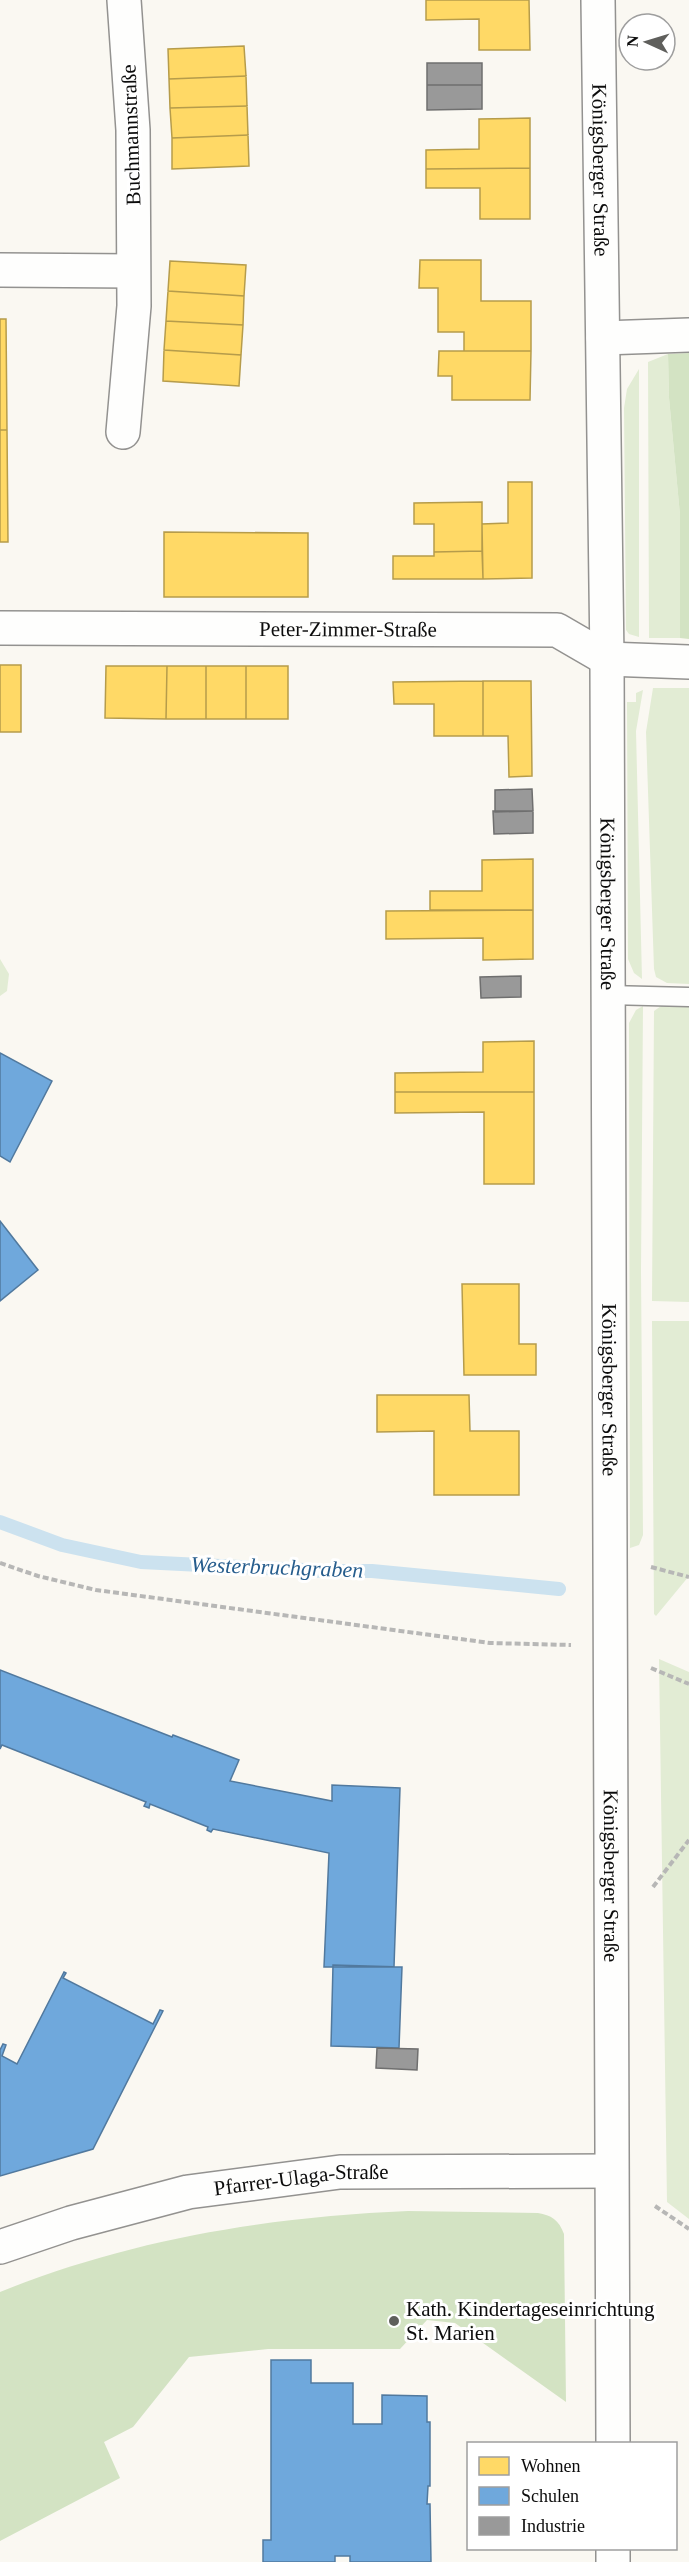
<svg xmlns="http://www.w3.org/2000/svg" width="689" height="2562" font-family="'Times New Roman',serif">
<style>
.green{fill:#e2ecd4}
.forest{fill:#d3e3c3}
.homes{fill:#ffd966;stroke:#b69c4b;stroke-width:1.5}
.schools{fill:#6fa8dc;stroke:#51799e;stroke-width:1.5}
.industry{fill:#999;stroke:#6f6f6f;stroke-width:1.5}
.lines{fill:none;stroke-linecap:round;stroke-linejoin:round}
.stream{stroke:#cce2ef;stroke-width:14}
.service-casing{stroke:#939290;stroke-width:21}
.minor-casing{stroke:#939290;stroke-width:36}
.path{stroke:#b7b7b6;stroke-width:4;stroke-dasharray:6 3;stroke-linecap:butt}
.service{stroke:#fefefd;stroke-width:18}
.minor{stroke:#fefefd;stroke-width:33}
.poi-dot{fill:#5f5f5c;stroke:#fff;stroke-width:2}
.labels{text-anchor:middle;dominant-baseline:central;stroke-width:6;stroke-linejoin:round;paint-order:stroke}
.street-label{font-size:21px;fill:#0c0c0c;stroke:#fff}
.poi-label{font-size:21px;fill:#0c0c0c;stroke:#fff;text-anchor:start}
.water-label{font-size:22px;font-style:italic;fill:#265d8d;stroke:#fff}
</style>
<rect width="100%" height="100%" fill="#faf8f2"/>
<path class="green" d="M 668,354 L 669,398 L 680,515 L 680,638 L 649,638 L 648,362 Z
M 639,369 L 639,637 L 629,634 L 626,630 L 624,408 L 627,389 Z
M 653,688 L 689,688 L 689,984 L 667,983 L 656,977 L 654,969 L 646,732 Z
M 643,690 L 636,731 L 642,979 L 634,973 L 628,959 L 627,702 L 636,702 L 636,693 Z
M 0,959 L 9,974 L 7,991 L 0,996 Z
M 664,1004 L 689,1004 L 689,1302 L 652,1301 L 654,1011 Z
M 643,1006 L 641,1270 L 643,1535 L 639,1545 L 630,1548 L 629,1023 L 636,1010 Z
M 652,1321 L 689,1321 L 689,1576 L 656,1616 L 654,1614 Z
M 659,1659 L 689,1672 L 689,2219 L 667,2202 Z"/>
<path class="forest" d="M 689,353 L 689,639 L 680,638 L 680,515 L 669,398 L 668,354 Z
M 408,2211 L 538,2213 C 551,2215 559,2220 564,2234 L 566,2402 L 455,2323 L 427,2320 L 400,2349 L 268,2349 L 189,2357 L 133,2427 L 104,2442 L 120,2478 L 0,2541 L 0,2292 C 131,2239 268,2217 408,2211 Z"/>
<path class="homes" d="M 426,0 L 529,0 L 530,50 L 479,50 L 479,19 L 426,20 Z
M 244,46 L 246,76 L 169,79 L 168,49 Z
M 246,76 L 247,106 L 170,108 L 169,79 Z
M 247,106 L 248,135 L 172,138 L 170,108 Z
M 530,118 L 530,168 L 426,169 L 426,150 L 479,149 L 479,119 Z
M 248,135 L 249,166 L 172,169 L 172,138 Z
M 530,168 L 530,219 L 480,219 L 480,188 L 426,188 L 426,169 Z
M 420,260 L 481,260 L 481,301 L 531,301 L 531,351 L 464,351 L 464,332 L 438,332 L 438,288 L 419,288 Z
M 170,261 L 246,265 L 244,296 L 168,291 Z
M 168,291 L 244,296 L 243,325 L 166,321 Z
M 0,319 L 6,319 L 7,430 L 0,430 Z
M 166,321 L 243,325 L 241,355 L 164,350 Z
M 164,350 L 241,355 L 239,386 L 163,381 Z
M 439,351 L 531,351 L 530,400 L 452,400 L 452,376 L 438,376 Z
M 0,430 L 7,430 L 8,542 L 0,542 Z
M 508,482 L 532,482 L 532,578 L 483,579 L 482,524 L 508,523 Z
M 482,502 L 482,551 L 434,552 L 434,524 L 414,524 L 414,503 Z
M 164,532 L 308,533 L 308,597 L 164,597 Z
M 482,551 L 483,579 L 393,579 L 393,556 L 434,556 L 434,552 Z
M 0,665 L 21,665 L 21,732 L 0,732 Z
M 106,666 L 167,666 L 166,719 L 105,718 Z
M 167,666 L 206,666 L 206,719 L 166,719 Z
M 206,666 L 246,666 L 246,719 L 206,719 Z
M 246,666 L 288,666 L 288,719 L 246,719 Z
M 483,681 L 483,736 L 434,736 L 434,704 L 394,704 L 393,682 Z
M 483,681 L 531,681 L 532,776 L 509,777 L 508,736 L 483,736 Z
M 533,859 L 533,910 L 430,910 L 430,891 L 482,891 L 482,860 Z
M 533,910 L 533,959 L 483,960 L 483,938 L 386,939 L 386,911 Z
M 534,1041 L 534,1092 L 395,1092 L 395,1073 L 483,1072 L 483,1042 Z
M 395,1092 L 534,1092 L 534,1184 L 484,1184 L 484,1112 L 395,1113 Z
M 462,1284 L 519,1284 L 519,1344 L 536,1344 L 536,1375 L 464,1375 Z
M 377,1395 L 469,1395 L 470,1431 L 519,1431 L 519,1495 L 434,1495 L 434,1431 L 377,1432 Z"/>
<path class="schools" d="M 0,1053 L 52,1081 L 10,1162 L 0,1156 Z
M 0,1221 L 38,1270 L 0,1301 Z
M 0,1670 L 172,1737 L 173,1735 L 239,1760 L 230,1781 L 332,1801 L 332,1785 L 400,1788 L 394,1967 L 324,1967 L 329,1853 L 213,1829 L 211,1832 L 207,1830 L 208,1827 L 150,1804 L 149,1808 L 144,1806 L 146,1802 L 2,1745 L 0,1749 Z
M 333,1965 L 402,1967 L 399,2048 L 331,2046 Z
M 64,1972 L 66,1973 L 63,1978 L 153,2024 L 160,2010 L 163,2011 L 93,2149 L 0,2176 L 0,2050 L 3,2044 L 6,2045 L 2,2056 L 17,2064 Z
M 271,2360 L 311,2360 L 311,2383 L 353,2383 L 353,2424 L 382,2424 L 382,2395 L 427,2396 L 427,2422 L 430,2422 L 430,2486 L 428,2486 L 427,2504 L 430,2504 L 431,2562 L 350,2562 L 350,2556 L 335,2556 L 335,2562 L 263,2562 L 263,2540 L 271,2540 Z"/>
<path class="industry" d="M 427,63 L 482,63 L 482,85 L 427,85 Z
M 427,85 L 482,85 L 482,109 L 427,110 Z
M 532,789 L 533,811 L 495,812 L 495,790 Z
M 493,811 L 533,811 L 533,833 L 494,834 Z
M 521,976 L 521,997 L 481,998 L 480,977 Z
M 377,2048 L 418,2049 L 417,2070 L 376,2068 Z"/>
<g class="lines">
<path class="stream" d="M 0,1522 L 62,1545 L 141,1562 L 324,1571 L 372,1571 L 559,1589"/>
<g class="service-casing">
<path id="service" d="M 608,995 L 689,997"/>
</g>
<g class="minor-casing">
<g id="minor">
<path id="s1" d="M 598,0 L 607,659 L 613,2444"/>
<path d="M 0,270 L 133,271"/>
<path d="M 603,338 L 689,335"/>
<path d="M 123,432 L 134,306 L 133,130 L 124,0"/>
<path id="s2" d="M 0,628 L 557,630 L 607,659 L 689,662"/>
<path id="s3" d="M 0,2247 L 71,2223 L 188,2192 L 340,2172 L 611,2171"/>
<path d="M 613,2548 L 613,2562"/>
</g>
</g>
<path class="path" d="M 0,1563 L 38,1576 L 96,1590 L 490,1643 L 571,1645
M 651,1567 L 689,1577
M 651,1668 L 689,1684
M 653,1887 L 689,1840
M 655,2206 L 689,2229"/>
<use href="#service" class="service"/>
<use href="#minor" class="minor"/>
</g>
<circle class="poi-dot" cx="394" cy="2321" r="6"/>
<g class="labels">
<g class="street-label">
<text transform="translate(131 135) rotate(-92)">Buchmannstraße</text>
<text stroke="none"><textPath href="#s1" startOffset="170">Königsberger Straße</textPath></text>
<text stroke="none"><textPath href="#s2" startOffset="348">Peter-Zimmer-Straße</textPath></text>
<text stroke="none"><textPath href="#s1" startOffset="904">Königsberger Straße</textPath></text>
<text stroke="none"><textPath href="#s1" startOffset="1390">Königsberger Straße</textPath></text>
<text stroke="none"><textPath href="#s1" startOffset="1876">Königsberger Straße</textPath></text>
<text stroke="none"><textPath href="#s3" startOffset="310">Pfarrer-Ulaga-Straße</textPath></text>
</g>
<g class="poi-label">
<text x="406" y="2309">Kath. Kindertageseinrichtung<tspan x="406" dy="24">St. Marien</tspan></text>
</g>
<g class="water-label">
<text transform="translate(277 1567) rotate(2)">Westerbruchgraben</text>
</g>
</g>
<rect x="467" y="2442" width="210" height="108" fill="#ffffff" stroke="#9e9e9e" stroke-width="1.5"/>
<rect x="479" y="2457" width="30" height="18" fill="#ffd966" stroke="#9e9e9e" stroke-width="1.5"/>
<text x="521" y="2472" font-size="18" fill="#0c0c0c">Wohnen</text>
<rect x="479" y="2487" width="30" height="18" fill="#6fa8dc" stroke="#9e9e9e" stroke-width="1.5"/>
<text x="521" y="2502" font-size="18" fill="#0c0c0c">Schulen</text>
<rect x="479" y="2517" width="30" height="18" fill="#999999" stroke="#9e9e9e" stroke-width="1.5"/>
<text x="521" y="2532" font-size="18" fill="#0c0c0c">Industrie</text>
<g transform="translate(647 42) rotate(274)"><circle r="28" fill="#ffffff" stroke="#9e9e9e" stroke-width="1.5"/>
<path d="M0-4.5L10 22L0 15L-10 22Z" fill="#5f5f5c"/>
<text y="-9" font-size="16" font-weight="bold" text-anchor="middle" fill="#0c0c0c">N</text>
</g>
</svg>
